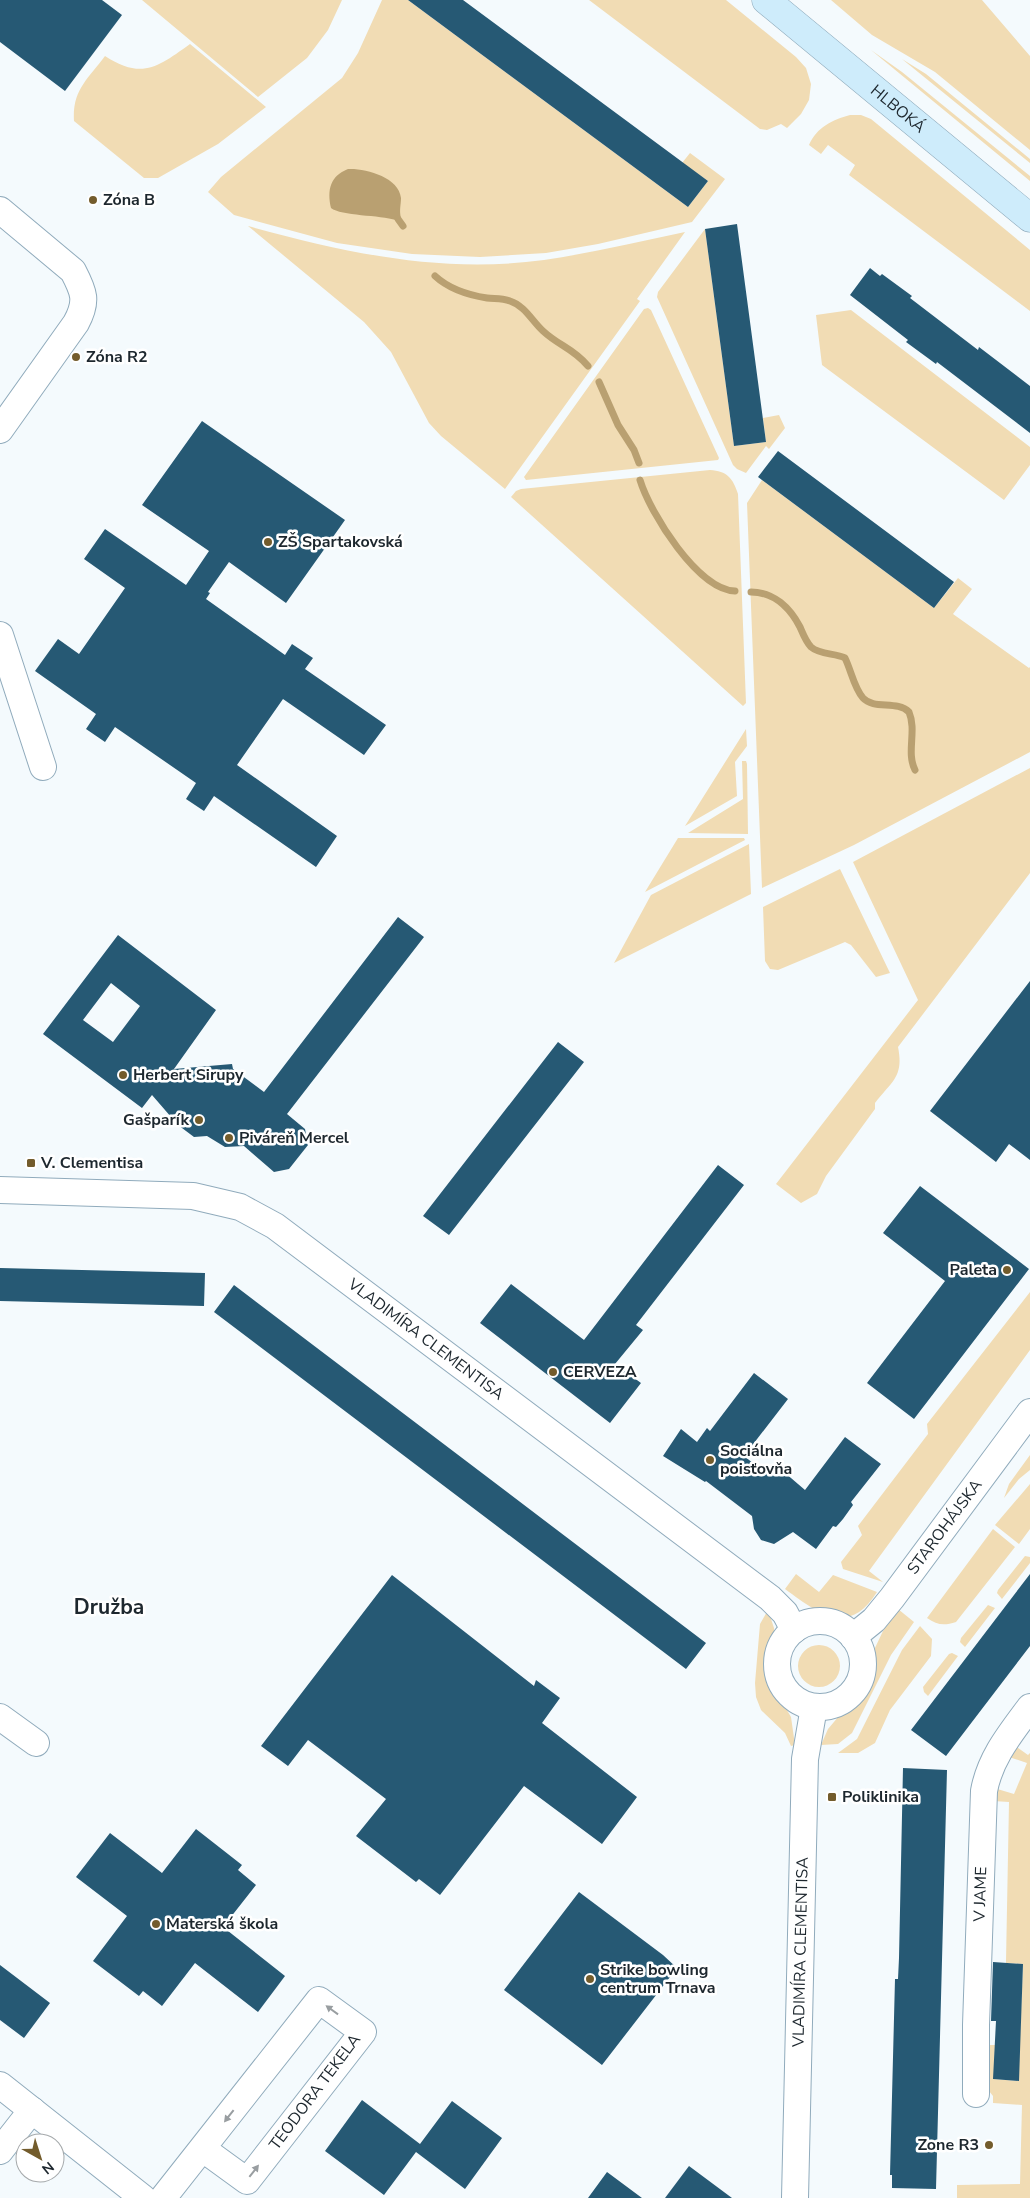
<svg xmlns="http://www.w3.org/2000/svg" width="1030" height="2198" font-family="'Nunito Sans',sans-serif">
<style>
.green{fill:#f1dcb4}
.water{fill:#b9a071}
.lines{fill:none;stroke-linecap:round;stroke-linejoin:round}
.stream{stroke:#b9a071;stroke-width:7}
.building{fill:#265974;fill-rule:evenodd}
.street-casing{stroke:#90abbc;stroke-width:28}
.secondary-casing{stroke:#90abbc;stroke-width:29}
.street{stroke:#fff;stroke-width:26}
.secondary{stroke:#ceecfb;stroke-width:28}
.oneway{fill:#999ea1}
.poi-dot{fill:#735c2c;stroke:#fff;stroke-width:2}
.labels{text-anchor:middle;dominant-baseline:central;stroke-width:5;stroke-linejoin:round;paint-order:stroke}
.street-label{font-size:16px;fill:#1d272e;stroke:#fff}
.poi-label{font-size:16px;font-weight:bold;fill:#1d272e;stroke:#fff;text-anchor:start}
.district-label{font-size:21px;font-weight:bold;fill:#1d272e;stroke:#fff}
</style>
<rect width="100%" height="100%" fill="#f4fafd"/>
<path class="green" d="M 142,0 L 342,0 L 328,30 L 307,58 L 258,97 Z
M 382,0 L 408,0 L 688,207 L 708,181 L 682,163 L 690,153 L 725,179 L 692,222 L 598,244 L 546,253 L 480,257 L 412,254 L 337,243 L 234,215 L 208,192 L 221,177 L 342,78 L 358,53 Z
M 589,0 L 726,0 L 796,57 L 806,68 L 811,84 L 809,100 L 801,114 L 787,128 L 781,124 L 767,130 L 760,129 Z
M 831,0 L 982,0 L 1030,56 L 1030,150 L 935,72 L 872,35 Z
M 190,44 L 266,107 L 218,144 L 158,178 L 144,178 L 74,121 C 72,90 88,79 105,56 C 142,80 158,67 190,44 Z
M 871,50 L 902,72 L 1030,176 L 1030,181 Z
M 902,59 L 926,74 L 1030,159 L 1030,163 Z
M 850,115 L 861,115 L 871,119 L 1030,250 L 1030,311 L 849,175 L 855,165 L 828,145 L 821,154 L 809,145 C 817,127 832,120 850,115 Z
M 248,226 C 347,253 441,274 544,260 C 591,253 638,242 685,232 L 637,299 L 640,301 L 505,489 L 441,436 L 429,423 L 391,352 L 364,322 Z
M 705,229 L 734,446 L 766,442 L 763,418 L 779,415 L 785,428 L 769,449 L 766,446 L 746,473 L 737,469 L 733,465 L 657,297 L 658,292 Z
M 648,308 L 651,310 L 719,458 L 718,460 L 526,480 L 524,477 L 644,309 Z
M 851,310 L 1030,447 L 1030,465 L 1004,500 L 822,365 L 816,315 Z
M 710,470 C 727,471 733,478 738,494 L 746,703 L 743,706 L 511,497 L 516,491 L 521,489 Z
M 762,480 L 934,608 L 958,578 L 972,589 L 953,614 L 1029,668 L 1030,667 L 1030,752 L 854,845 L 762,888 L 747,503 Z
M 746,729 L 747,746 L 735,762 L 737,796 L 685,826 Z
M 742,761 L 746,761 L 747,764 L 748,834 L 688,833 L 743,799 Z
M 1030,768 L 1030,873 L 898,1047 C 904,1077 892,1081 875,1103 L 875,1109 L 826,1176 L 817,1194 L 801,1203 L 776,1184 L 918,1000 L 853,862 Z
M 678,838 L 744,838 L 745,840 L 645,892 Z
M 749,844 L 751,894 L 614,963 L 651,895 Z
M 840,869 L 890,973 L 876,977 L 851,945 L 845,942 L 778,970 L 770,969 L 765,961 L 763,907 Z
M 1030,1292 L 1030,1350 L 869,1571 L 883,1582 L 843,1569 L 841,1562 L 862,1535 L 858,1526 L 928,1434 L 927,1424 Z
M 1030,1455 L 1030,1470 L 1019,1479 L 1004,1498 L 1009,1484 Z
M 1030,1484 L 1030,1529 L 1019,1544 L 995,1525 Z
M 993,1529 L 1015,1547 L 956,1622 C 944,1626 937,1625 927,1618 Z
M 1025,1556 L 1030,1557 L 1030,1563 L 1002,1599 L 997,1593 L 998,1590 Z
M 796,1574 L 819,1592 L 833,1575 L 877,1592 C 848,1638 818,1613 785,1589 Z
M 988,1605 L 995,1608 L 965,1647 L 960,1642 L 961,1638 Z
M 898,1609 L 914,1622 L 891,1655 L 852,1733 L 838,1744 L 821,1745 L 828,1729 L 839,1716 L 863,1696 L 870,1681 L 874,1650 L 883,1631 Z
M 768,1610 L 774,1628 L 775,1640 L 769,1668 L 771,1683 L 791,1717 L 795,1745 L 791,1746 L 785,1733 L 761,1710 L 756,1697 L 755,1683 L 760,1624 Z
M 920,1626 L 932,1639 L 931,1656 L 890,1710 L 875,1743 L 858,1753 L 838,1753 L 857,1739 L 902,1650 Z
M798 1666a21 21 0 1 1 42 0a21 21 0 1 1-42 0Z
M 952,1653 L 958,1656 L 928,1696 L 924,1692 L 923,1687 L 949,1654 Z
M 1014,1745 L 1028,1755 L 1030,1753 L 1030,2198 L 957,2198 L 957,2185 L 1020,2184 L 1022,2105 L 993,2103 L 993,2096 L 989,2091 L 987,2045 L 995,2045 L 994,2079 L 1018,2081 L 1023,1964 L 1006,1963 L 1006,1961 L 1009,1802 L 993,1801 L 994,1788 L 1014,1794 L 1027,1763 L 1006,1756 Z"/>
<path class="water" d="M 348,169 C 365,168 399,177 401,198 C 401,205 399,210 401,218 L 396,220 C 380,215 341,216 331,208 C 327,190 330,176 348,169 Z"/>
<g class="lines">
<path class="stream" d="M 398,219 L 403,226
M 435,276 C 449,289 468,295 487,298 C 494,299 502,298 510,301 C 525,306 532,321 543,331 C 559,346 573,348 588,366
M 599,382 L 618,425 L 634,450 L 639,463
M 640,480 C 650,513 698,590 735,591
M 751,592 C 774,592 790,608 800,627 C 803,634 806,642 811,647 C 820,655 835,653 845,658 C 851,670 854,688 863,698 C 874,710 897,700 909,712 C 917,731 906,752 915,770"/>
</g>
<path class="building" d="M 0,0 L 102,0 L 122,15 L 65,91 L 0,42 Z
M 408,0 L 463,0 L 708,181 L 688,207 Z
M 737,224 L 766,442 L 734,446 L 705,229 Z
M 870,268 L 880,276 L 882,274 L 912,296 L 910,298 L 978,350 L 979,347 L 1030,386 L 1030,433 L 937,362 L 936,364 L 906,342 L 908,340 L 850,295 Z
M 202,421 L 345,520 L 286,603 L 229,562 L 208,592 L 210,593 L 206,599 L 285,655 L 292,644 L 313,658 L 305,669 L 386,725 L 364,755 L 283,699 L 237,765 L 337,836 L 316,867 L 214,796 L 204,811 L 186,799 L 196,783 L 115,727 L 105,742 L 86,729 L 96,714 L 35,671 L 58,639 L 79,654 L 125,588 L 84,559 L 105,529 L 186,585 L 209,551 L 142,505 Z
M 778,451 L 954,582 L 934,608 L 758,477 Z
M 398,917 L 424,937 L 287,1114 L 305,1129 L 308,1145 L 289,1169 L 274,1172 L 244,1146 L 225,1147 L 207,1136 L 194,1137 L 178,1125 L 152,1095 L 142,1108 L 43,1034 L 118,935 L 216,1010 L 174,1069 L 232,1064 L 233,1069 L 264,1092 ZM 111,983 L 140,1006 L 113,1042 L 83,1020 Z
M 1030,981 L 1030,1160 L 1009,1144 L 996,1162 L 930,1111 Z
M 558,1042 L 584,1062 L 449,1235 L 423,1216 Z
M 718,1165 L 744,1185 L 636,1325 L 643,1330 L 615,1364 L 641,1383 L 610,1423 L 480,1323 L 511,1284 L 584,1340 Z
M 920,1186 L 1029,1269 L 914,1419 L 867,1383 L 945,1281 L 883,1233 Z
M 0,1268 L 205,1273 L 204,1306 L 0,1301 Z
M 234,1285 L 706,1643 L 686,1669 L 214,1312 Z
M 754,1373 L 788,1399 L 744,1456 L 767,1474 L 776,1471 L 784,1472 L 805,1490 L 845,1437 L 881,1464 L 851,1502 L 853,1505 L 843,1519 L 836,1527 L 833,1526 L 816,1549 L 793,1532 L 774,1544 L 761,1540 L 754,1529 L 752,1516 L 706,1481 L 705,1482 L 663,1456 L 681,1429 L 697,1442 L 707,1428 L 710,1431 Z
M 1030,1574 L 1030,1646 L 946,1756 L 911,1730 Z
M 392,1575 L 534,1686 L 536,1680 L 560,1698 L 542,1723 L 637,1797 L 602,1844 L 524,1786 L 440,1895 L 419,1879 L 416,1882 L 356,1836 L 386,1799 L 308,1740 L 288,1766 L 261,1746 Z
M 903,1768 L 947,1770 L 936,2189 L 892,2188 L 892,2175 L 890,2175 L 895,1979 L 898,1979 L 899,1958 Z
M 196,1829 L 242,1865 L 238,1870 L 256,1885 L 223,1927 L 285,1976 L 258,2012 L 195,1963 L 162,2006 L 143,1991 L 139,1996 L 93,1961 L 127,1916 L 76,1877 L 110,1833 L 162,1873 Z
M 579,1892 L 663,1955 L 677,1968 L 602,2065 L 504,1990 Z
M 993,1962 L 1023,1964 L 1019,2081 L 993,2079 L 996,2021 L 991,2021 Z
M 0,1965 L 50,2003 L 24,2038 L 0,2020 Z
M 362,2100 L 420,2144 L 452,2101 L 502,2138 L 465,2189 L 416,2152 L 384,2195 L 325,2151 Z
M 689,2166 L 732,2198 L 665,2198 Z
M 607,2172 L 642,2198 L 588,2198 Z"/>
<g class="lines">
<g class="street-casing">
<g id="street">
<path d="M 0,210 L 73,271 C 84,292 88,301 76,323 L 0,430"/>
<path d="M 0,635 L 43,767"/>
<path id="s1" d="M 0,1190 L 193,1196 L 240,1207 L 275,1226 L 770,1598 L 785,1613 L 794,1630"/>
<circle cx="820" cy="1664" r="43"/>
<path id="s2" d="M 853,1637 L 874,1620 L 892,1598 L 1030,1412"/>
<path d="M 0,1717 L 36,1743"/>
<path d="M 0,2085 L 143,2198"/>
<path id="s3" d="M 976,2094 L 976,2025 L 984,1791 C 990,1758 1010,1734 1030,1707"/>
<path d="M 0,2151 L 32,2110"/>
<path d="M 163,2198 L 319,2000 L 363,2032 L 247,2181 L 203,2149"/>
<path id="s4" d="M 795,2198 L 805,1759 L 814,1707"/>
</g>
</g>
<g class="secondary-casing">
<g id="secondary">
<path id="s5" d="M 766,0 L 1030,218"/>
</g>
</g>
<use href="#street" class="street"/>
<use href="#secondary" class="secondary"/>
</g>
<defs><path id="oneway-solid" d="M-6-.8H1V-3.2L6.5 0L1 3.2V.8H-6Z" transform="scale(1.25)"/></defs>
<g class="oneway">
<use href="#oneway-solid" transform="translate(332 2010) rotate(-144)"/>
<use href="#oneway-solid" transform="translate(229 2116) rotate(128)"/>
<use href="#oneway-solid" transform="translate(254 2171) rotate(-52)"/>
</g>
<g class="poi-dot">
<circle cx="93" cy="200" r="5"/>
<circle cx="76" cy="357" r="5"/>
<circle cx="268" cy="542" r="5"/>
<circle cx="123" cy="1075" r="5"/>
<circle cx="199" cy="1120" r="5"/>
<circle cx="229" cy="1138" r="5"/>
<rect x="26" y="1158" width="10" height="10" rx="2.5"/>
<circle cx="1007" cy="1270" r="5"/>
<circle cx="553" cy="1372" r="5"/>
<circle cx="710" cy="1460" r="5"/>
<rect x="827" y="1792" width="10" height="10" rx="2.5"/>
<circle cx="156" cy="1924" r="5"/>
<circle cx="590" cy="1979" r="5"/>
<circle cx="989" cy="2145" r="5"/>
</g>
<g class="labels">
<g class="street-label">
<text stroke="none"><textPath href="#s5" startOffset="171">HLBOKÁ</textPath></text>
<text stroke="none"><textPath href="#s1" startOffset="470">VLADIMÍRA CLEMENTISA</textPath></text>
<text stroke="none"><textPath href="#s2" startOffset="144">STAROHÁJSKA</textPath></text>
<text stroke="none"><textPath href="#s3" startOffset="200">V JAME</textPath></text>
<text stroke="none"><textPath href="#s4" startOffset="246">VLADIMÍRA CLEMENTISA</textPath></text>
<text transform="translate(315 2092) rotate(-53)">TEODORA TEKELA</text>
</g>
<g class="poi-label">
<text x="103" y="200">Zóna B</text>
<text x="86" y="357">Zóna R2</text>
<text x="278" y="542">ZŠ Spartakovská</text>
<text x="133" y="1075">Herbert Sirupy</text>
<text x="189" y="1120" text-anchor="end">Gašparík</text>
<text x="239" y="1138">Piváreň Mercel</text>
<text x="41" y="1163">V. Clementisa</text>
<text x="997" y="1270" text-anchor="end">Paleta</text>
<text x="563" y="1372">CERVEZA</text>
<text x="720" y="1451">Sociálna<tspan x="720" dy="18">poisťovňa</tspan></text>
<text x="842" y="1797">Poliklinika</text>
<text x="166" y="1924">Materská škola</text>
<text x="600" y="1970">Strike bowling<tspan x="600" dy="18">centrum Trnava</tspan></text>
<text x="979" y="2145" text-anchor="end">Zone R3</text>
</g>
<g class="district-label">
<text x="109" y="1607">Družba</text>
</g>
</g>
<g transform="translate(40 2158) rotate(141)"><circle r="24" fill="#ffffff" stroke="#a5a9ab"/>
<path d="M0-4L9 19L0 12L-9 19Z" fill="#735c2c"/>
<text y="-8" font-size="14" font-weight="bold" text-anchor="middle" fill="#1d272e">N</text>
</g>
</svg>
